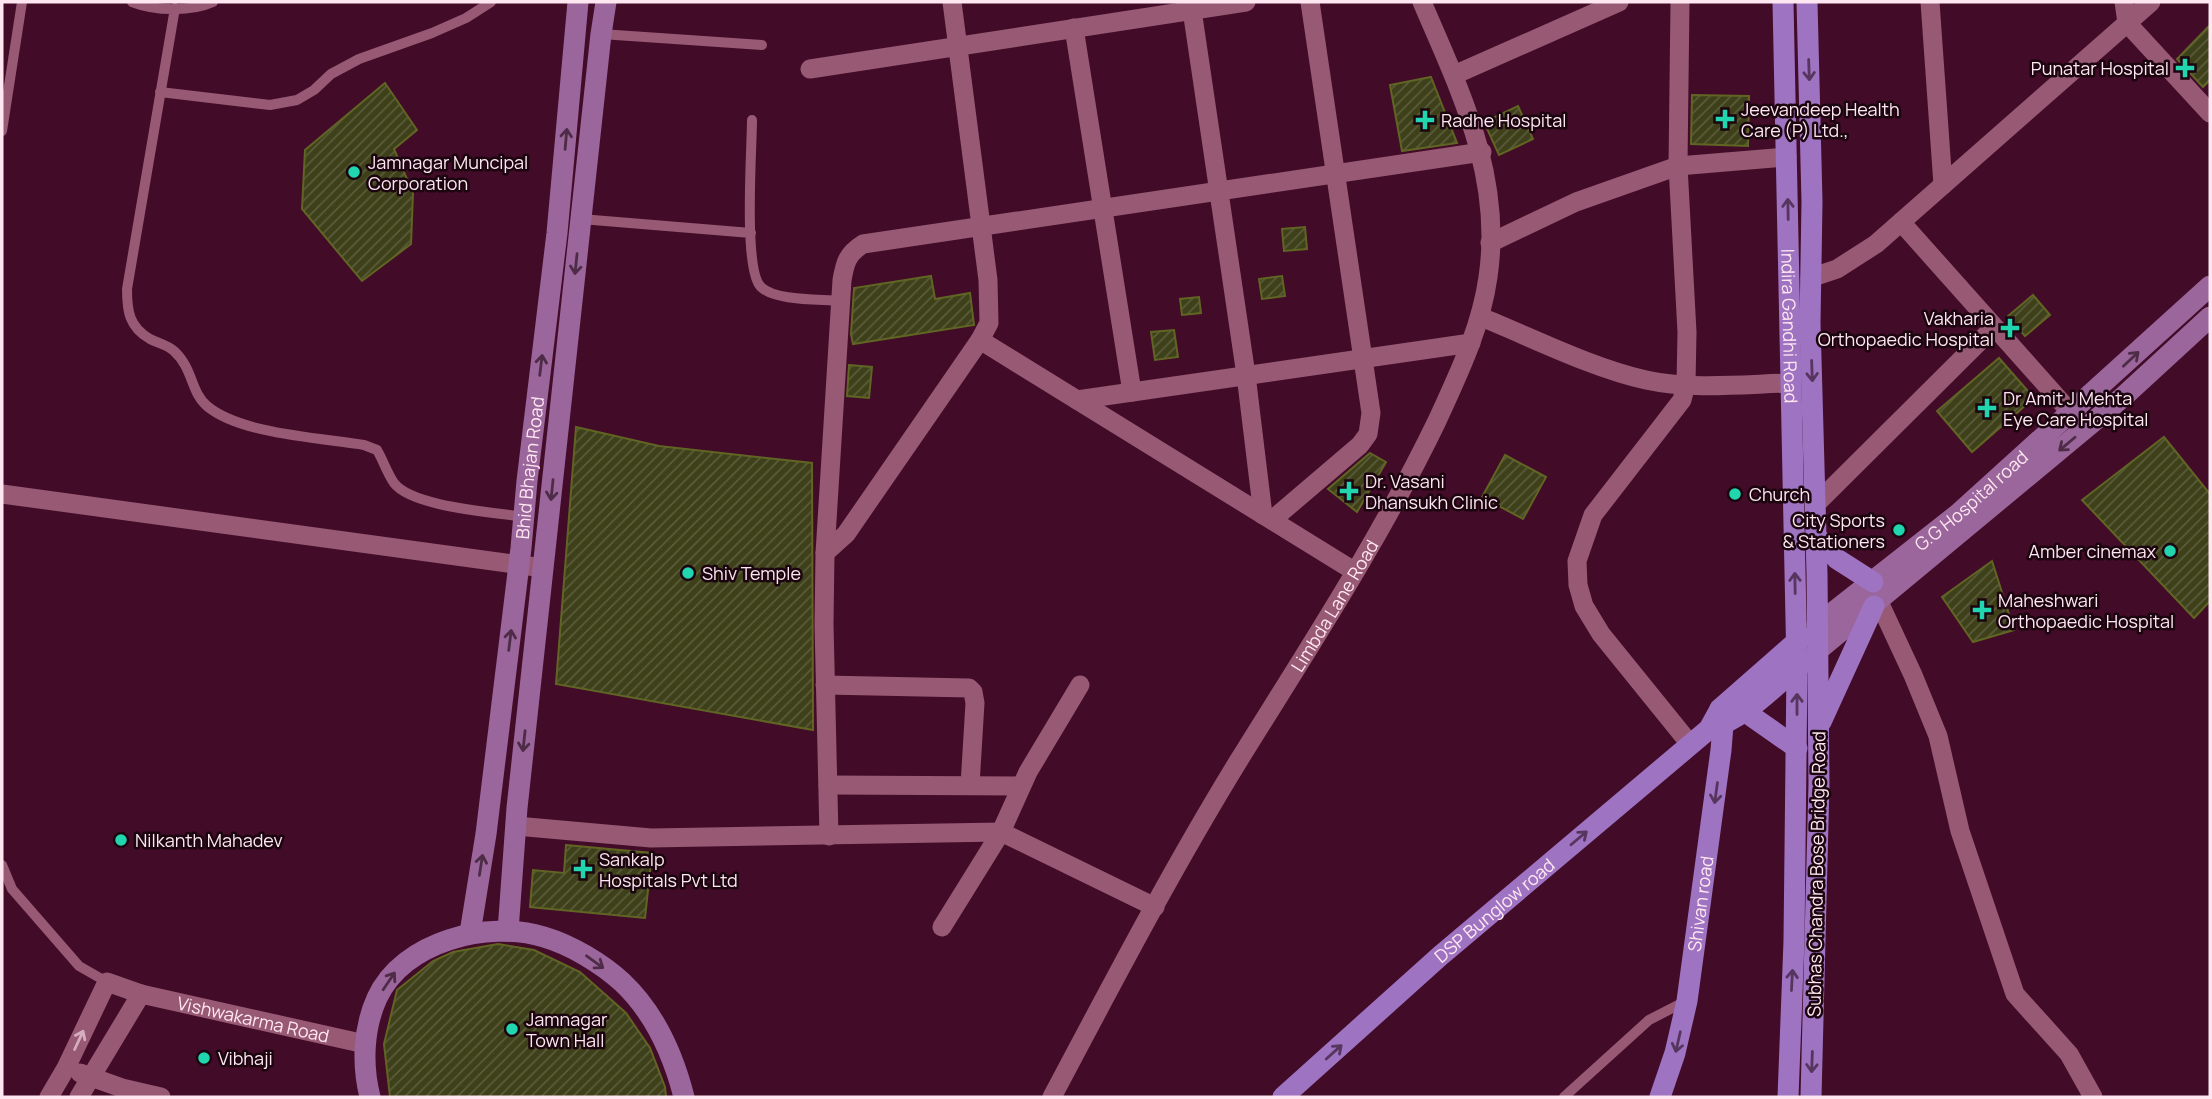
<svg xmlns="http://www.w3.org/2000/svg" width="2212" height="1099" font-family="Manrope,sans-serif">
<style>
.building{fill:url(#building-hatch);stroke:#606523;stroke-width:2}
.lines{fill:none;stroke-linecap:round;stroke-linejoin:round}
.service{stroke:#975974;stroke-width:10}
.minor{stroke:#975974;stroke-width:19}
.secondary{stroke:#9a669b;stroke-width:21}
.primary{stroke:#9e73c1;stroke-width:21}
.oneway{stroke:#56365f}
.oneway2{stroke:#4e2c47}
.oneway3{stroke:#d5aebe}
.poi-dot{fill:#21d5af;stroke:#1b050f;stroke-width:2.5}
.labels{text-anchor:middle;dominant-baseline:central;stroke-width:5;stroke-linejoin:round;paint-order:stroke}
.poi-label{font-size:18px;fill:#fee7f0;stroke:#1b050f;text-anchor:start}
.street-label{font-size:18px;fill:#fee7f0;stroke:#1b050f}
</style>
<defs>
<pattern id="building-hatch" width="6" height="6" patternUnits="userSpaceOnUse" patternTransform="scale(1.75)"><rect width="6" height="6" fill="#3d4019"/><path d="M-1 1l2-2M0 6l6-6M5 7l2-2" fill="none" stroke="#5a5c3b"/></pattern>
</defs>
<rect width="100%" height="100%" fill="#420b28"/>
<path class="building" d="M 2210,25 L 2210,80 L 2203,87 L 2177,59 Z
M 1431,77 L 1457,143 L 1402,151 L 1390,85 Z
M 385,83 L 417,130 L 394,149 L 413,193 L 411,244 L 362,281 L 302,209 L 305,150 Z
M 1692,95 L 1749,96 L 1748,146 L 1691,144 Z
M 1518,106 L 1533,139 L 1499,155 L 1484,122 Z
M 1305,227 L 1307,249 L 1284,251 L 1282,229 Z
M 931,276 L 935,299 L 970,293 L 974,325 L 853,344 L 851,334 L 854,288 Z
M 1282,276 L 1285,296 L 1262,299 L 1259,279 Z
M 2033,295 L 2050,315 L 2025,336 L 2008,316 Z
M 1199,297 L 1201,313 L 1182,315 L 1180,299 Z
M 1174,330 L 1178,357 L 1155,360 L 1151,332 Z
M 1999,358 L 2034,398 L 1972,452 L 1937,411 Z
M 849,365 L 872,367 L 869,398 L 847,396 Z
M 576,427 L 659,446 L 812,463 L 813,730 L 556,684 Z
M 2164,437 L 2210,494 L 2210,601 L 2194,618 L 2082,500 Z
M 1370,453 L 1386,462 L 1357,512 L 1328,489 Z
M 1505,455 L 1546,477 L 1523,519 L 1482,497 Z
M 1992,561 L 2014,630 L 1973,642 L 1942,597 Z
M 566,845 L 652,853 L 645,918 L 530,907 L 533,870 L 564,873 Z
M 498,944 L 534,950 L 580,972 L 626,1013 L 650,1048 L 665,1087 L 666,1097 L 390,1097 L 384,1044 L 397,990 L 433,961 L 453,952 Z"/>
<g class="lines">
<path class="service" d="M 132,2 C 155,11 191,12 213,2
M 175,8 L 127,289 C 127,311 129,327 150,339 C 158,343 168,345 174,351 C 193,368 191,393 207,406 C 240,434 321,438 364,445 L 377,450 C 383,460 387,473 394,483 C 412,507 494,512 524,517
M 601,34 L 762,45
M 160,92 L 270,105 L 297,100 L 314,90 L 331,74 L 359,59 L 432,33 L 466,18 L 491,2
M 752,120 C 752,148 743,270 761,287 C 775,301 820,299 840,301
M 2,131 L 22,2
M 581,219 L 751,233
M 2,865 L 12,889 L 79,966 L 107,982
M 1564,1097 L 1649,1020 L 1686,1001"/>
<g class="minor">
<path d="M 1680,2 L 1678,166 L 1687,332 L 1686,384 L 1682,400 L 1593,515 L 1577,561 L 1578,585 L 1584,606 L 1601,634 L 1690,744"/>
<path d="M 1930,2 L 1943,185"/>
<path d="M 2124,2 L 2127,23 L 2210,113"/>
<path d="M 1192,10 L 1246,375 L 1263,515"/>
<path d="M 1074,28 L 1132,392"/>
<path d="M 810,69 L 1246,2"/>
<path d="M 1454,75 L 1619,2"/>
<path d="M 1901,222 L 2072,414"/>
<path d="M 1490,243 L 1576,202 L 1678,166 L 1787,157"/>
<path d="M 1810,278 L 1837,269 L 1876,244 L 2151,2"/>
<path d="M 1481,317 C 1533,338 1592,368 1646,380 C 1691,390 1746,384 1792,383"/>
<path d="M 980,340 L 1354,571"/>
<path d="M 1077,400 L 1471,343"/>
<path d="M 2,494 L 543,568"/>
<path d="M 1815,505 L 1994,327"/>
<path d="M 1272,520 L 1360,445 L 1368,434 L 1371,413 L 1310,2"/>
<path d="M 825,553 L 846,534 L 980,340 L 989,323 L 988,280 L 952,2"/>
<path d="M 1879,602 L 1913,675 L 1938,736 L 1960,831 L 2015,994 L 2069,1054 L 2093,1097"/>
<path d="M 825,685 L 969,688 L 973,692 L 975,703 L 970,785"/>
<path d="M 828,785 L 1021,786"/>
<path d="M 516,826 L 651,838 L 1001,832 L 1155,907"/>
<path d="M 829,836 L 824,624 L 825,553 L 842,280 C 845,263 847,254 863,244 L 1482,152"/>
<path d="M 942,927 L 1001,832 L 1028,772 L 1080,685"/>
<path d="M 80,1073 L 122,1088 L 161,1097"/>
<path id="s1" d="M 49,1097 L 66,1068 L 107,982 L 141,994 L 365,1044"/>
<path d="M 79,1097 L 141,994"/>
<path id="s2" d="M 1052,1097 C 1112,984 1172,869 1239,760 C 1308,649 1380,539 1437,421 C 1458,375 1481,328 1488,277 C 1503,176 1460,91 1422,2"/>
</g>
<g class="secondary">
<path id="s3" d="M 1817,625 L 1958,514 L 2210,286"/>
<path d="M 1817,651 L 2123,397 L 2210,317"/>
<path d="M 508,931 L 517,808 L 601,34 L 606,2"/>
<path id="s4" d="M 470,933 L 486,834 L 521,548 L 527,481 L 557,233 L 578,2"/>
<path d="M 370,1097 C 362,1065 363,1029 377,998 C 403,941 488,920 544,937 C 571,945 601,963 622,982 C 655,1013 673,1054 684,1097"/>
</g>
<g class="primary">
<path id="s5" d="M 1783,2 L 1797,667 L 1794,941 L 1788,1097"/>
<path d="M 1807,2 L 1812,202 L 1810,323 L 1817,573 L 1819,784 L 1811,1097"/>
<path d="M 1816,536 L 1837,559 L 1873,582"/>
<path d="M 1744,711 L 1797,748"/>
<path d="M 1821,722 L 1874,606"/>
<path d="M 1711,728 C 1744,720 1777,683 1804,662"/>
<path id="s6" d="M 1283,1097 L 1440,956 L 1709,729 L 1720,709 L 1802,637"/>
<path id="s7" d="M 1660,1097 L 1675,1053 L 1687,1001 L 1721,750 L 1723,725 L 1720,709"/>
</g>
</g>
<defs><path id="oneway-shaft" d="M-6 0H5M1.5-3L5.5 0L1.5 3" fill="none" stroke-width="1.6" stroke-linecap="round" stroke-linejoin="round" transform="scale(1.75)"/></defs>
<g class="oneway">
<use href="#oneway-shaft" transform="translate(1809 70) rotate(88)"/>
<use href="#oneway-shaft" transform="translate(1788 209) rotate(-91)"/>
<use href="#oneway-shaft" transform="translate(1812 371) rotate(88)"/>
<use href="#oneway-shaft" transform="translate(1795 583) rotate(-91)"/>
<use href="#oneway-shaft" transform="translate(1797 704) rotate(-90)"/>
<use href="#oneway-shaft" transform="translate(1716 793) rotate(98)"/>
<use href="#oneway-shaft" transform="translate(1579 838) rotate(-40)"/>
<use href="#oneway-shaft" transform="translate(1792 980) rotate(-87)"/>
<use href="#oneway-shaft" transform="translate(1678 1042) rotate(103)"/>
<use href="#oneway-shaft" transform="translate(1334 1052) rotate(-42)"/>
<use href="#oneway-shaft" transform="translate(1812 1062) rotate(92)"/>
</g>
<g class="oneway2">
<use href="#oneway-shaft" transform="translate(566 139) rotate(-85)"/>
<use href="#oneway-shaft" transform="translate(576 264) rotate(96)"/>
<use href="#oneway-shaft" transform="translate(2131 359) rotate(-43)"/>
<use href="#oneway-shaft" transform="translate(541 365) rotate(-83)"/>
<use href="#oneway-shaft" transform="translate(2067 444) rotate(140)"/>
<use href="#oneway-shaft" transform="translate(552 490) rotate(96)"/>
<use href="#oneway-shaft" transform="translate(510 640) rotate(-83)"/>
<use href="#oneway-shaft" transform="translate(524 741) rotate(96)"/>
<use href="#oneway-shaft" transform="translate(481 865) rotate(-81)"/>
<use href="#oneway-shaft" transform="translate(595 962) rotate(36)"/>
<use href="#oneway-shaft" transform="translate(389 981) rotate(-56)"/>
</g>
<use class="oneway3" href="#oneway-shaft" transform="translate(79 1040) rotate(-65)"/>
<g class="poi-dot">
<path d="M2181.5 57.5h7v7h7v7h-7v7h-7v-7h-7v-7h7z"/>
<path d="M1721.5 108.5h7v7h7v7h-7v7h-7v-7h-7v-7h7z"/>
<path d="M1421.5 109.5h7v7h7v7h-7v7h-7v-7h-7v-7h7z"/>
<circle cx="354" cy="172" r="7"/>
<path d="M2006.5 317.5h7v7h7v7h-7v7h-7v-7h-7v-7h7z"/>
<path d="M1983.5 397.5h7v7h7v7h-7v7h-7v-7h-7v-7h7z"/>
<path d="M1345.5 480.5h7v7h7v7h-7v7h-7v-7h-7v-7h7z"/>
<circle cx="1735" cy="494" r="7"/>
<circle cx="1899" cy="530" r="7"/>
<circle cx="2170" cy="551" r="7"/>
<circle cx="688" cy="573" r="7"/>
<path d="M1978.5 599.5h7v7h7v7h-7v7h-7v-7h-7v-7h7z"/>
<circle cx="121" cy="840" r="7"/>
<path d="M579.5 858.5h7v7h7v7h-7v7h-7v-7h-7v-7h7z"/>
<circle cx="512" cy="1029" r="7"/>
<circle cx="204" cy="1058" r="7"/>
</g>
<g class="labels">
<g class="poi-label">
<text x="2169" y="68" text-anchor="end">Punatar Hospital</text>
<text x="1741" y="109">Jeevandeep Health<tspan x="1741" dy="21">Care (P) Ltd.,</tspan></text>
<text x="1441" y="120">Radhe Hospital</text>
<text x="368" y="162">Jamnagar Muncipal<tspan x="368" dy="21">Corporation</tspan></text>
<text x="1994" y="318" text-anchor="end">Vakharia<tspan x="1994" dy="21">Orthopaedic Hospital</tspan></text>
<text x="2003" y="398">Dr Amit J Mehta<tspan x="2003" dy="21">Eye Care Hospital</tspan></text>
<text x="1365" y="481">Dr. Vasani<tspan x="1365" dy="21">Dhansukh Clinic</tspan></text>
<text x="1749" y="494">Church</text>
<text x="1885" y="520" text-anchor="end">City Sports<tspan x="1885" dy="21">&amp; Stationers</tspan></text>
<text x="2156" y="551" text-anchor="end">Amber cinemax</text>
<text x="702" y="573">Shiv Temple</text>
<text x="1998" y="600">Maheshwari<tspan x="1998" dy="21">Orthopaedic Hospital</tspan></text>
<text x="135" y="840">Nilkanth Mahadev</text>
<text x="599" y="859">Sankalp<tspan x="599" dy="21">Hospitals Pvt Ltd</tspan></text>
<text x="526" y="1019">Jamnagar<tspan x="526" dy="21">Town Hall</tspan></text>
<text x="218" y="1058">Vibhaji</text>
</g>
<g class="street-label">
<text stroke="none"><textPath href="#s5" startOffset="324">Indira Gandhi Road</textPath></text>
<text stroke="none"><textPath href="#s4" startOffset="469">Bhid Bhajan Road</textPath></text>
<text stroke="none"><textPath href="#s3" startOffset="198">G.G Hospital road</textPath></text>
<text stroke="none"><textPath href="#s2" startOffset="567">Limbda Lane Road</textPath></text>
<text transform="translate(1816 874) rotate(-89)">Subhas Chandra Bose Bridge Road</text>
<text stroke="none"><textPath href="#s7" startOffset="198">Shivan road</textPath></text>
<text stroke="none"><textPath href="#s6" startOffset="282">DSP Bunglow road</textPath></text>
<text stroke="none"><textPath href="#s1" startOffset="280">Vishwakarma Road</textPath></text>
</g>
</g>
<rect width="2212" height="1099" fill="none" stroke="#fee7f0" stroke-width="7"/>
</svg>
